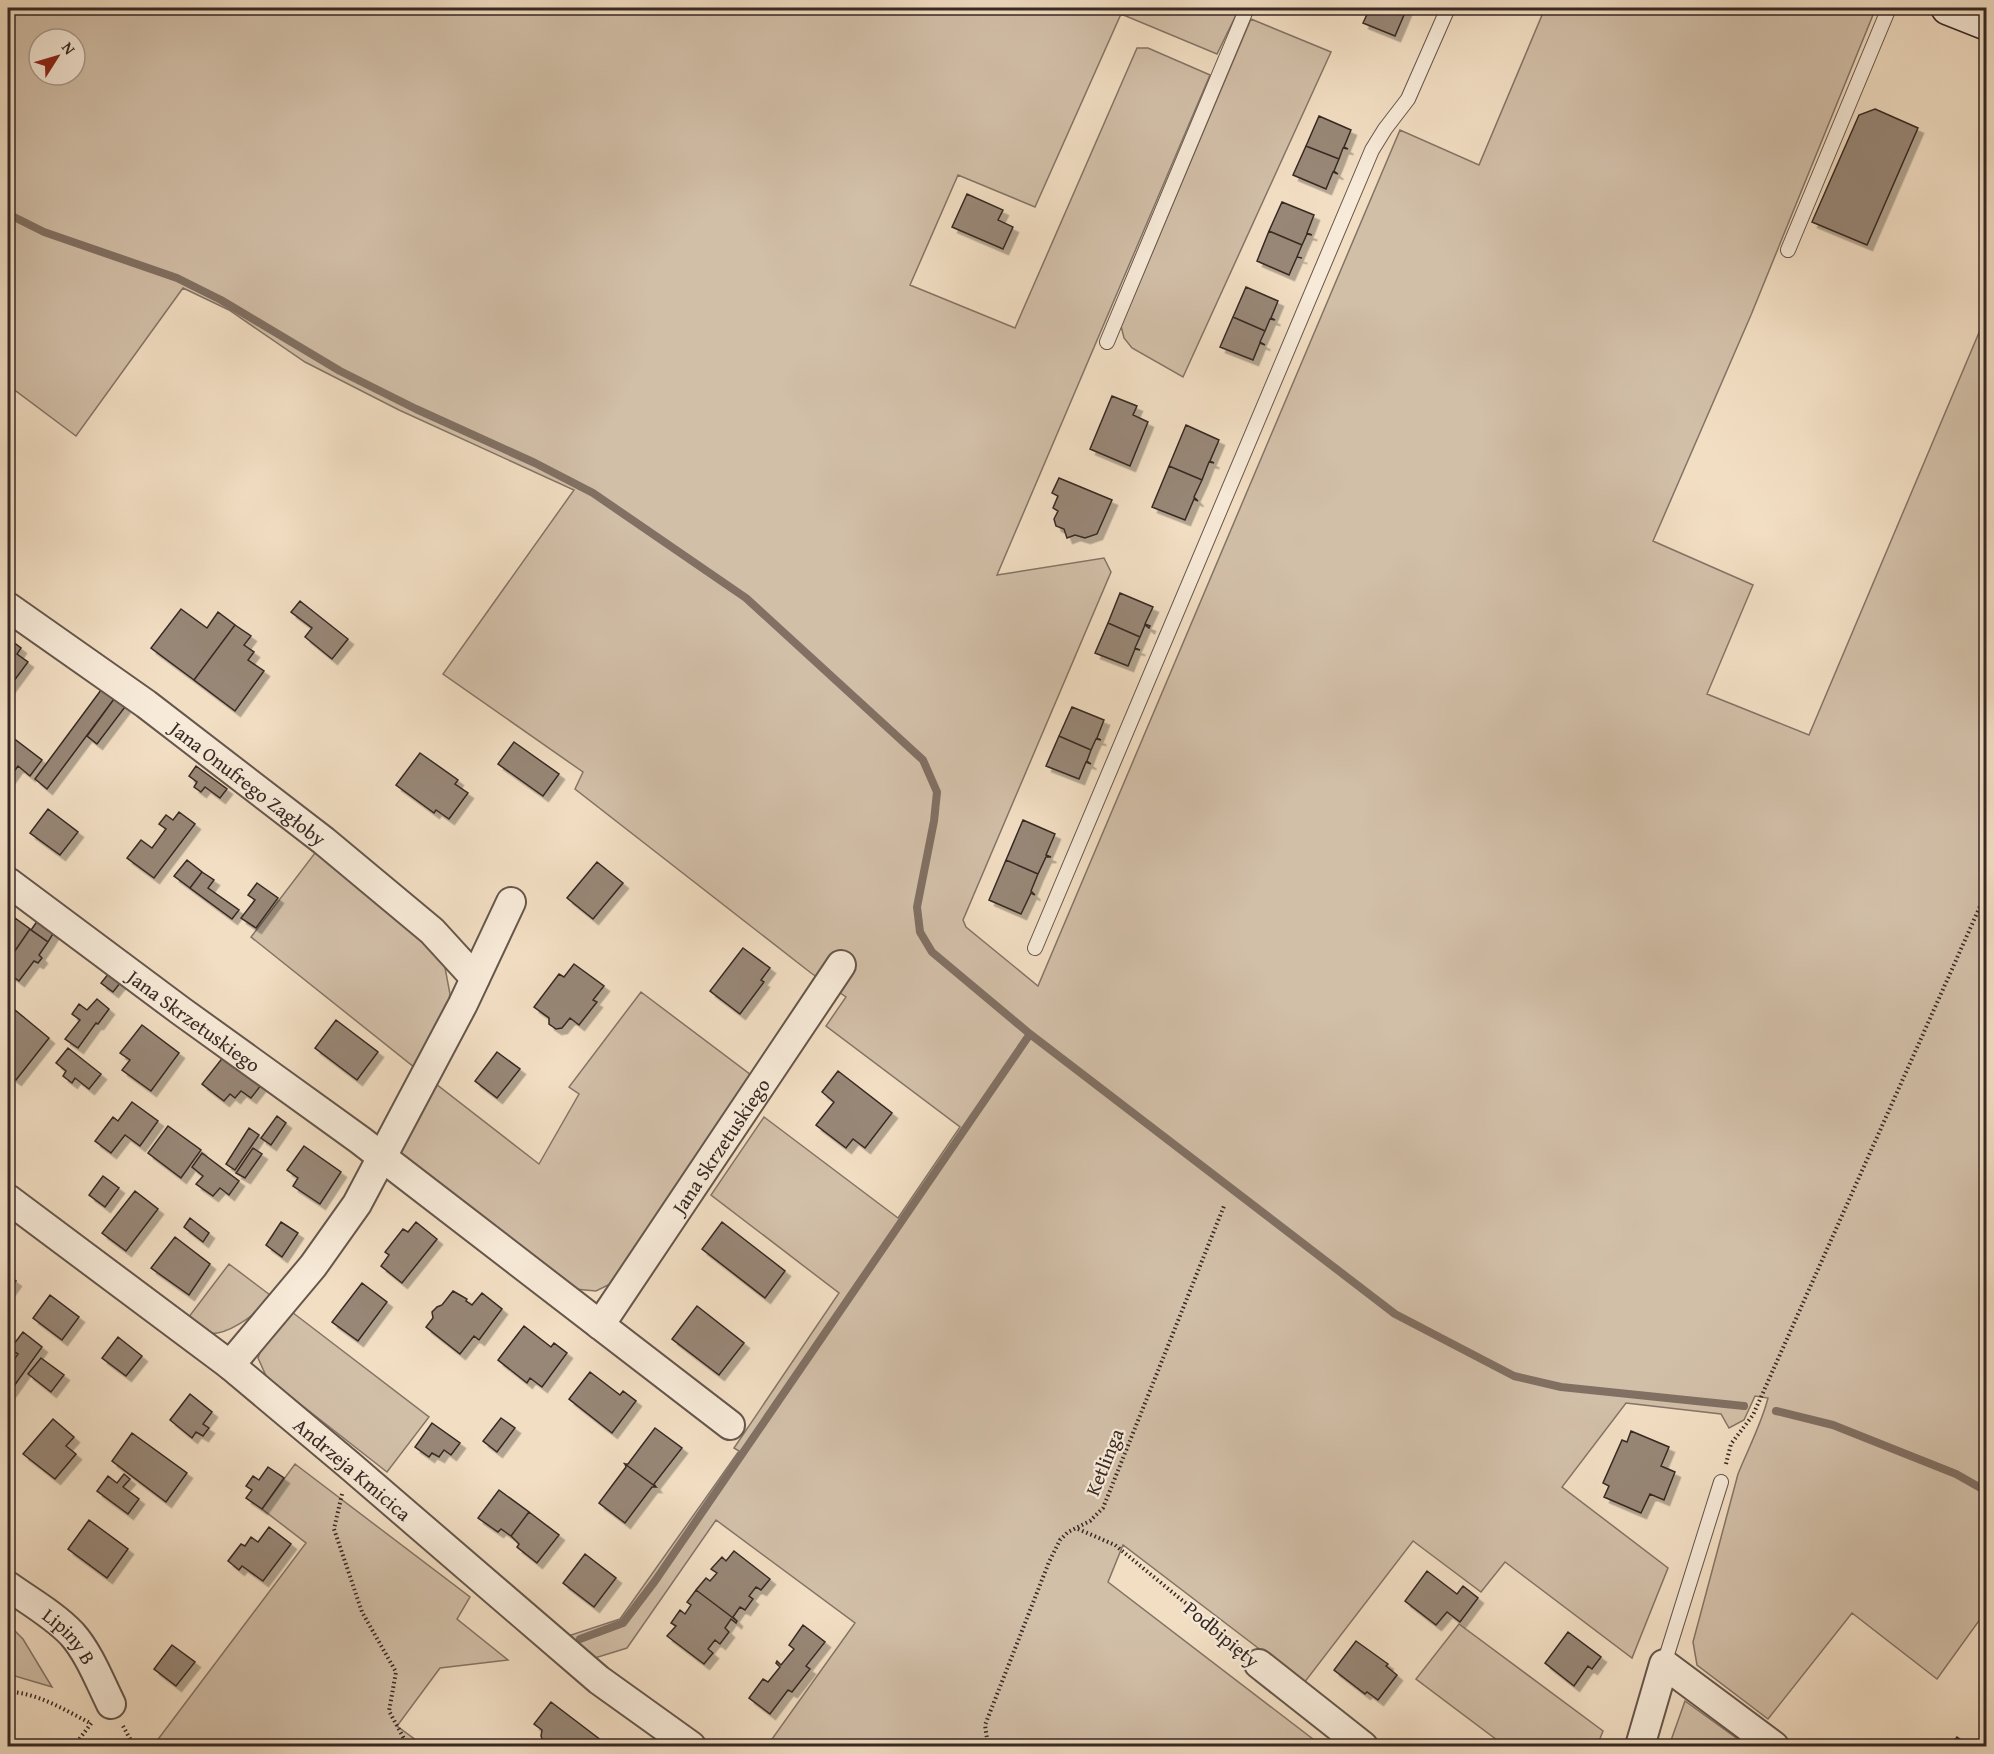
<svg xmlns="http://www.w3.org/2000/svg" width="1994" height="1754" font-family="'Gentium Book Plus',serif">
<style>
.green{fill:#d2bfa8;stroke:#847466;stroke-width:1.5;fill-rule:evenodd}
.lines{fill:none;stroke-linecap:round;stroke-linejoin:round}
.stream{stroke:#817063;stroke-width:8}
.building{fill:#988777;stroke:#372924;stroke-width:1.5;filter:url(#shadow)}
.lane-casing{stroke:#66564c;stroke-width:16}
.street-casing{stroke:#66564c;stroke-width:32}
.secondary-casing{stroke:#372924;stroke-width:36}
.path{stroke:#372924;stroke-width:4;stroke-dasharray:1.5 3;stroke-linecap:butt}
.lane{stroke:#f7ead8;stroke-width:14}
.street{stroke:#f7ead8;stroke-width:28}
.secondary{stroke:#f7ead8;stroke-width:33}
.labels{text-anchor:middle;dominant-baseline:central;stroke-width:4.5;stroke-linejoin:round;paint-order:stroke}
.street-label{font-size:20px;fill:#372924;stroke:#f7ead8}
</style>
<defs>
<filter id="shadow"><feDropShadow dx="5.5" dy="5.5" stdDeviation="0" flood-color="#0004"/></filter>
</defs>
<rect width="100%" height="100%" fill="#f2dec3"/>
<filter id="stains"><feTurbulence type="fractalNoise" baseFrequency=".00333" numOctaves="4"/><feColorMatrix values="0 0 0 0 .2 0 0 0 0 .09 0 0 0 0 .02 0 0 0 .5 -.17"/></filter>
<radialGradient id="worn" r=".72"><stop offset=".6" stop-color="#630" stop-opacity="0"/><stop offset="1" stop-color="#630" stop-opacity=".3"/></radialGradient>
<path class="green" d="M 8,8 L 1223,8 L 1237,13 L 1217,54 L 1121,14 L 1035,207 L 958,175 L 910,285 L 1015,328 L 1137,48 L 1148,48 L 1210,75 L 997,575 L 1104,558 L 1111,572 L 963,920 L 966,927 L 1038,986 L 1400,130 L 1479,165 L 1545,8 L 1869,8 L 1875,10 L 1751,315 L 1653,541 L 1753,585 L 1707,694 L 1809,735 L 1986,316 L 1986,1611 L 1937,1679 L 1852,1613 L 1768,1719 L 1697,1665 L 1693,1642 L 1738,1474 C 1748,1449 1761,1425 1768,1398 L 1755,1396 L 1744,1420 L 1729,1428 L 1721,1414 L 1626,1403 L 1562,1487 L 1668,1568 L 1632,1658 L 1505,1562 L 1481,1592 L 1413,1541 L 1304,1683 L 1123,1545 L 1108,1582 L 1322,1746 L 767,1746 L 855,1623 L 716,1520 L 627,1648 L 595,1658 L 568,1636 L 620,1619 L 739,1451 L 734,1448 L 839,1293 L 711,1195 L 764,1117 L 898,1218 L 960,1127 L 826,1026 L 846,997 L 811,973 L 575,789 L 583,772 L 443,674 L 574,490 L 399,410 L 305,362 L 229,310 L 183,288 L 76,436 L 8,385 ZM 39,39 L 75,39 L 75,75 L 39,75 Z
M 1251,19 L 1331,52 L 1183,377 L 1132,348 L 1124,338 L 1121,326 Z
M 318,849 L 443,957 L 450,994 L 447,1011 L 419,1071 L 251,937 Z
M 641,992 L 751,1075 L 614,1285 L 608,1285 L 596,1291 L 574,1289 L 404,1165 L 396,1149 L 432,1081 L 539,1164 L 579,1094 L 569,1087 Z
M 229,1264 L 274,1298 C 258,1311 227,1338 206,1333 C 199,1332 191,1326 185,1322 Z
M 288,1309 L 429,1417 L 387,1472 L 267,1378 L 258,1358 L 266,1335 Z
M 295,1464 L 470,1597 L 457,1619 L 508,1660 L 440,1668 L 397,1726 L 424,1746 L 157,1746 L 155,1744 L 159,1738 L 306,1543 L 262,1509 Z
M 8,1624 L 23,1639 L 52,1687 L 8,1674 Z
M 1459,1624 L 1603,1731 L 1597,1746 L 1505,1746 L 1416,1679 Z
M 1685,1701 L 1746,1745 L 1744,1746 L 1669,1746 Z"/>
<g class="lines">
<path class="stream" d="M 8,214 L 44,232 L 177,278 L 221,300 L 340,371 L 416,409 L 535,463 L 593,493 L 746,598 L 923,760 L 937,792 L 934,821 L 917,907 L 920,932 L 932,952 L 1030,1034 L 1395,1314 L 1514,1376 L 1561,1387 L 1744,1406
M 1776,1411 L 1833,1425 L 1956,1474 L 1986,1491
M 580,1639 L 623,1623 L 655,1581 L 1030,1034"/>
</g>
<path class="building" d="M 1370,8 L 1407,8 L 1395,36 L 1363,23 Z
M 1875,109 L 1918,128 L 1867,245 L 1812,222 L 1859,115 Z
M 1319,116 L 1351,130 L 1344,147 L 1348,149 L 1343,148 L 1339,159 L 1306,146 Z
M 1306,146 L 1339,159 L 1334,171 L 1338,174 L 1333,172 L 1326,189 L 1293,175 Z
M 967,194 L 1003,210 L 998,220 L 1013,227 L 1003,249 L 952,227 Z
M 1282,202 L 1314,215 L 1307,233 L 1312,235 L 1307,234 L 1302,245 L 1269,231 Z
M 1269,231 L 1302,245 L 1297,257 L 1302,258 L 1297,257 L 1289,275 L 1257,261 Z
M 1246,287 L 1278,301 L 1271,318 L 1275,320 L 1270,319 L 1265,331 L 1233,317 Z
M 1233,317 L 1265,331 L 1260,342 L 1265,345 L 1260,343 L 1253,360 L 1220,347 Z
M 1112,396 L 1137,406 L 1133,415 L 1148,422 L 1130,466 L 1090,449 Z
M 1186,425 L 1219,440 L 1210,461 L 1214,463 L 1209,462 L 1202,480 L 1169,466 Z
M 1169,466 L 1202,480 L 1194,497 L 1198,501 L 1194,499 L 1185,520 L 1152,507 Z
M 1059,478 L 1112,500 L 1097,534 L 1085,538 L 1075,535 L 1067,538 L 1064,529 L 1056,526 L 1054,519 L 1058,511 L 1053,508 L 1058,496 L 1052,493 Z
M 1120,593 L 1153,607 L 1145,624 L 1150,626 L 1149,628 L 1145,625 L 1140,637 L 1108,623 Z
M 300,601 L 348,639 L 332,659 L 305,637 L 312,628 L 291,612 Z
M 181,609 L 207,628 L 218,612 L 235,625 L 194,680 L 151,648 Z
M 1108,623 L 1140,637 L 1135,648 L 1140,650 L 1135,649 L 1128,666 L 1095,653 Z
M 235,625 L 251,636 L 244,645 L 254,652 L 248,660 L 264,671 L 235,711 L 194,680 Z
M 8,638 L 21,648 L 17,654 L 28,662 L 8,689 Z
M 101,690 L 114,699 L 47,789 L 35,779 Z
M 114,699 L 125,707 L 97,744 L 87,736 Z
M 1072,707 L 1104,720 L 1097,738 L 1101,740 L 1096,739 L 1091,750 L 1059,736 Z
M 8,734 L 42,760 L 30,776 L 18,766 L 8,780 Z
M 1059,736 L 1091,750 L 1087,761 L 1091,764 L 1086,762 L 1079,779 L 1046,766 Z
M 514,742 L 559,774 L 543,796 L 498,764 Z
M 420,753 L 458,780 L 455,784 L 468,793 L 449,819 L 436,810 L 434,813 L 396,785 Z
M 196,766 L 227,789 L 220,798 L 205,787 L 201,792 L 194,787 L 197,782 L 189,776 Z
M 48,809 L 78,832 L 60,855 L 30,833 Z
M 179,812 L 195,824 L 154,878 L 127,858 L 141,840 L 152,848 L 166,829 L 159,824 L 166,815 L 173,820 Z
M 1023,820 L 1055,834 L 1046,855 L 1051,857 L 1046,857 L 1038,874 L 1006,860 Z
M 187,860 L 202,872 L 190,888 L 174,876 Z
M 1006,860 L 1038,874 L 1031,891 L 1035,895 L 1031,893 L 1021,914 L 989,900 Z
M 597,862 L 623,883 L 593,919 L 567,898 Z
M 202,872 L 214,880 L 208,888 L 239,910 L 232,919 L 190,888 Z
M 257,883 L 278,898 L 256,928 L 241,918 L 255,900 L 248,895 Z
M 40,917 L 56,929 L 48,942 L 31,930 Z
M 15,918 L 30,929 L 8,961 L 8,929 Z
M 30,929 L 48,942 L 39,955 L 42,958 L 38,963 L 34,961 L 19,981 L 8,973 L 8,961 Z
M 743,948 L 770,968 L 761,980 L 764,982 L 740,1014 L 710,991 Z
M 574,964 L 604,986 L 593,1000 L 597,1002 L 579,1025 L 570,1018 L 562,1028 L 556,1029 L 549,1024 L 549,1018 L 534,1007 L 559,974 L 564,977 Z
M 109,973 L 121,982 L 113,992 L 101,983 Z
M 97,999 L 109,1009 L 98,1024 L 96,1023 L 78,1048 L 65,1039 L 80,1020 L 72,1014 L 79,1004 L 87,1010 Z
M 15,1010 L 49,1038 L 16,1080 L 8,1074 L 8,1020 Z
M 336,1020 L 378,1052 L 357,1080 L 315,1048 Z
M 142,1025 L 179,1053 L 151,1091 L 122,1070 L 130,1060 L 120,1053 Z
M 68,1048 L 101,1074 L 89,1089 L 75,1078 L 72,1083 L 63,1076 L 66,1071 L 56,1063 Z
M 497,1052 L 520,1069 L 497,1098 L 475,1081 Z
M 224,1056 L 262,1084 L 251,1098 L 241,1091 L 235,1098 L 230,1094 L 224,1101 L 202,1084 Z
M 838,1071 L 892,1113 L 865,1148 L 853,1139 L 846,1148 L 816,1125 L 834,1102 L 822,1092 Z
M 132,1102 L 158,1121 L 140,1146 L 125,1135 L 111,1153 L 95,1141 L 113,1117 L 118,1121 Z
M 277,1116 L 286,1123 L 271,1145 L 261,1138 Z
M 168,1126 L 201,1150 L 181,1178 L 148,1153 Z
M 249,1128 L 259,1135 L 235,1170 L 226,1164 Z
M 304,1146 L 341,1172 L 320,1204 L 293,1186 L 298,1178 L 287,1170 Z
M 253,1148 L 262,1154 L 245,1178 L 236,1173 Z
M 202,1153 L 239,1181 L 229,1195 L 220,1188 L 213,1196 L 196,1184 L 203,1176 L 192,1167 Z
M 103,1176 L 119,1188 L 105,1207 L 89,1195 Z
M 135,1191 L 158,1209 L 126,1251 L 102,1233 Z
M 190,1218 L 209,1233 L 203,1242 L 184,1227 Z
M 281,1222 L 298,1233 L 282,1257 L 266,1245 Z
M 416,1222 L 437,1239 L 402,1283 L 381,1266 L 389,1255 L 385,1252 L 403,1229 L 408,1232 Z
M 722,1222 L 785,1271 L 765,1298 L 702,1249 Z
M 175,1237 L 210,1264 L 189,1295 L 151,1268 Z
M 8,1275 L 16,1281 L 8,1292 Z
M 362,1283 L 387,1302 L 358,1341 L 332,1322 Z
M 453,1291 L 467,1299 L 466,1301 L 472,1305 L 482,1293 L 502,1309 L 479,1340 L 474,1336 L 460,1354 L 426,1327 L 433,1318 L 432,1312 L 437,1307 L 442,1305 Z
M 50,1295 L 79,1317 L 62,1340 L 33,1318 Z
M 697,1306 L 744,1343 L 719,1375 L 672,1339 Z
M 524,1326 L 551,1347 L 554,1343 L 567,1353 L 542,1387 L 530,1378 L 527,1383 L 498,1360 Z
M 23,1332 L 42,1347 L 9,1393 L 8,1368 L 18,1354 L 10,1349 Z
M 118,1337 L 142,1356 L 126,1376 L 102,1358 Z
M 41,1358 L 64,1375 L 51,1392 L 28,1374 Z
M 590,1372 L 620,1395 L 623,1391 L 636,1401 L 612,1433 L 569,1399 Z
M 190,1394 L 212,1412 L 203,1424 L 209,1428 L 203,1436 L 196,1432 L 192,1438 L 170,1420 Z
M 501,1418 L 515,1428 L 497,1452 L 483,1441 Z
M 53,1419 L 74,1437 L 66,1446 L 76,1454 L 55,1479 L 23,1454 Z
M 432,1423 L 460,1443 L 451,1455 L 444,1450 L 439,1457 L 432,1453 L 429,1457 L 415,1447 Z
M 655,1428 L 682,1448 L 654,1484 L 656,1487 L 625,1464 L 628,1464 Z
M 1631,1431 L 1669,1447 L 1661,1466 L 1675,1472 L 1664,1500 L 1650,1494 L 1641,1513 L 1604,1497 L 1609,1486 L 1603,1483 L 1622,1440 L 1627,1442 Z
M 132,1433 L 187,1473 L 166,1502 L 112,1461 Z
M 625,1464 L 656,1487 L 652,1487 L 625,1523 L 599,1503 L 626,1467 Z
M 268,1467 L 284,1478 L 262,1509 L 246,1498 L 252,1490 L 246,1486 L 253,1476 L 259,1480 Z
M 124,1474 L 130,1479 L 123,1487 L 139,1499 L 128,1514 L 97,1491 L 108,1476 L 117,1483 Z
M 499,1490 L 529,1512 L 511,1536 L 501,1529 L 498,1532 L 478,1518 Z
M 529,1512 L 559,1535 L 537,1563 L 517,1547 L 519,1544 L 511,1536 Z
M 89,1520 L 128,1549 L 107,1578 L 68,1549 Z
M 269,1527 L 291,1544 L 263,1581 L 242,1566 L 239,1570 L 228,1561 L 241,1544 L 245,1546 L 251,1537 L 258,1542 Z
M 734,1551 L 770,1579 L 761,1590 L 756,1587 L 749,1596 L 753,1599 L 745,1610 L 740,1607 L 733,1617 L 737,1621 L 696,1590 L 706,1578 L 710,1581 L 717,1573 L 711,1569 L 722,1557 L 726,1561 Z
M 585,1554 L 616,1578 L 594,1607 L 563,1583 Z
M 1427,1571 L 1457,1594 L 1463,1586 L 1478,1598 L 1460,1622 L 1447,1612 L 1436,1625 L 1405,1601 Z
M 696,1590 L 737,1621 L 736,1623 L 731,1619 L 725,1628 L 729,1632 L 720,1644 L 715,1640 L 708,1649 L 713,1653 L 704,1664 L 667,1636 L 676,1626 L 671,1623 L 680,1610 L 685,1614 L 691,1605 L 687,1602 Z
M 803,1625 L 825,1642 L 806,1666 L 810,1669 L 792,1692 L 788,1690 L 770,1714 L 749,1698 L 763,1679 L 768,1682 L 780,1667 L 776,1663 L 777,1661 L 781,1665 L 794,1649 L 789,1645 Z
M 1568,1632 L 1601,1657 L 1592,1669 L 1588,1666 L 1574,1686 L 1545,1663 Z
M 1356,1641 L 1388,1664 L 1386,1666 L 1397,1675 L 1378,1700 L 1367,1692 L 1365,1694 L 1334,1670 Z
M 172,1645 L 195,1662 L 176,1686 L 154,1669 Z
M 551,1702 L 606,1744 L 605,1746 L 539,1746 L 543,1741 L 541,1736 L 542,1730 L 534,1724 Z
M 1957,1737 L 1970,1746 L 1974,1740 L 1983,1746 L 1950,1746 Z"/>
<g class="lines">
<g class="lane-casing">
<path id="lane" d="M 1788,250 L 1889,8
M 1107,342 L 1247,8
M 1035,948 L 1372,150 L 1385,129 L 1408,99 L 1448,8
M 1664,1664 L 1721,1482"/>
</g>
<g class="street-casing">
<g id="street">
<path id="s1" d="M 8,607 L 146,704 L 324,841 L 432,931 L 475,978"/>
<path id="s2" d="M 8,882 L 181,1011 L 360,1140 L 730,1425"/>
<path id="s3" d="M 8,1199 L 230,1365 L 348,1464 L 599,1680 L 691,1746"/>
<path id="s4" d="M 600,1325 L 841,965"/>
<path d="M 230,1365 L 313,1266 L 357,1204 L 463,1004 L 511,902"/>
<path id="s5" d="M 8,1586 C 29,1601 54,1615 72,1634 C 89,1653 100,1682 111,1704"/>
<path d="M 1259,1664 L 1363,1746"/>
<path d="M 1640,1746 L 1664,1664 L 1774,1746"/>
</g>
</g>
<g class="secondary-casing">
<path id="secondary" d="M 1948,8 L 1986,23"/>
</g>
<path class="path" d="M 1726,1464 L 1731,1444 L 1753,1415 L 1986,893
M 342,1494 L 334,1529 L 362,1612 L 396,1672 L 389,1711 L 408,1746
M 1078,1529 L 1115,1545 L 1240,1648
M 8,1692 C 36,1692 65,1710 90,1723
M 123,1726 L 134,1746
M 74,1746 L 93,1721
M 988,1746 L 985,1725 L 1049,1562 L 1060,1540 L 1068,1532 L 1090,1521 L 1103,1508 L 1224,1206"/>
<use href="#lane" class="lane"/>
<use href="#street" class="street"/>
<use href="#secondary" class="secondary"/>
</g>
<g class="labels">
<g class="street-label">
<text stroke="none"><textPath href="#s1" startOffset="298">Jana Onufrego Zagłoby</textPath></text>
<text stroke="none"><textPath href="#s2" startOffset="232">Jana Skrzetuskiego</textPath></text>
<text stroke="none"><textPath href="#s4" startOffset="216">Jana Skrzetuskiego</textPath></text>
<text transform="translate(1104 1462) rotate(-68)">Ketlinga</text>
<text stroke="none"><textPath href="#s3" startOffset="438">Andrzeja Kmicica</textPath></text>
<text transform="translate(1222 1634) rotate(40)">Podbipięty</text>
<text stroke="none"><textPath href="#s5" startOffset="80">Lipiny B</textPath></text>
</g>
</g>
<rect width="1994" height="1754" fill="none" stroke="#f2dec3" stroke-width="30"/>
<rect x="9" y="9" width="1976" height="1736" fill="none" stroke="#372924" stroke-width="3"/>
<rect x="15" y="15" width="1964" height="1724" fill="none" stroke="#372924" stroke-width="1.5"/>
<g transform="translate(57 57) rotate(53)"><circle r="28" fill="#f7ead8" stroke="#aa9d90" stroke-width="1.5"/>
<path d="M0-4.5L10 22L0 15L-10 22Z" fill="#8f2418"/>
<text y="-9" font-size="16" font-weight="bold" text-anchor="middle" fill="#372924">N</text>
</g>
<rect width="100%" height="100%" filter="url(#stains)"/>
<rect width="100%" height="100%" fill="url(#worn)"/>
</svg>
